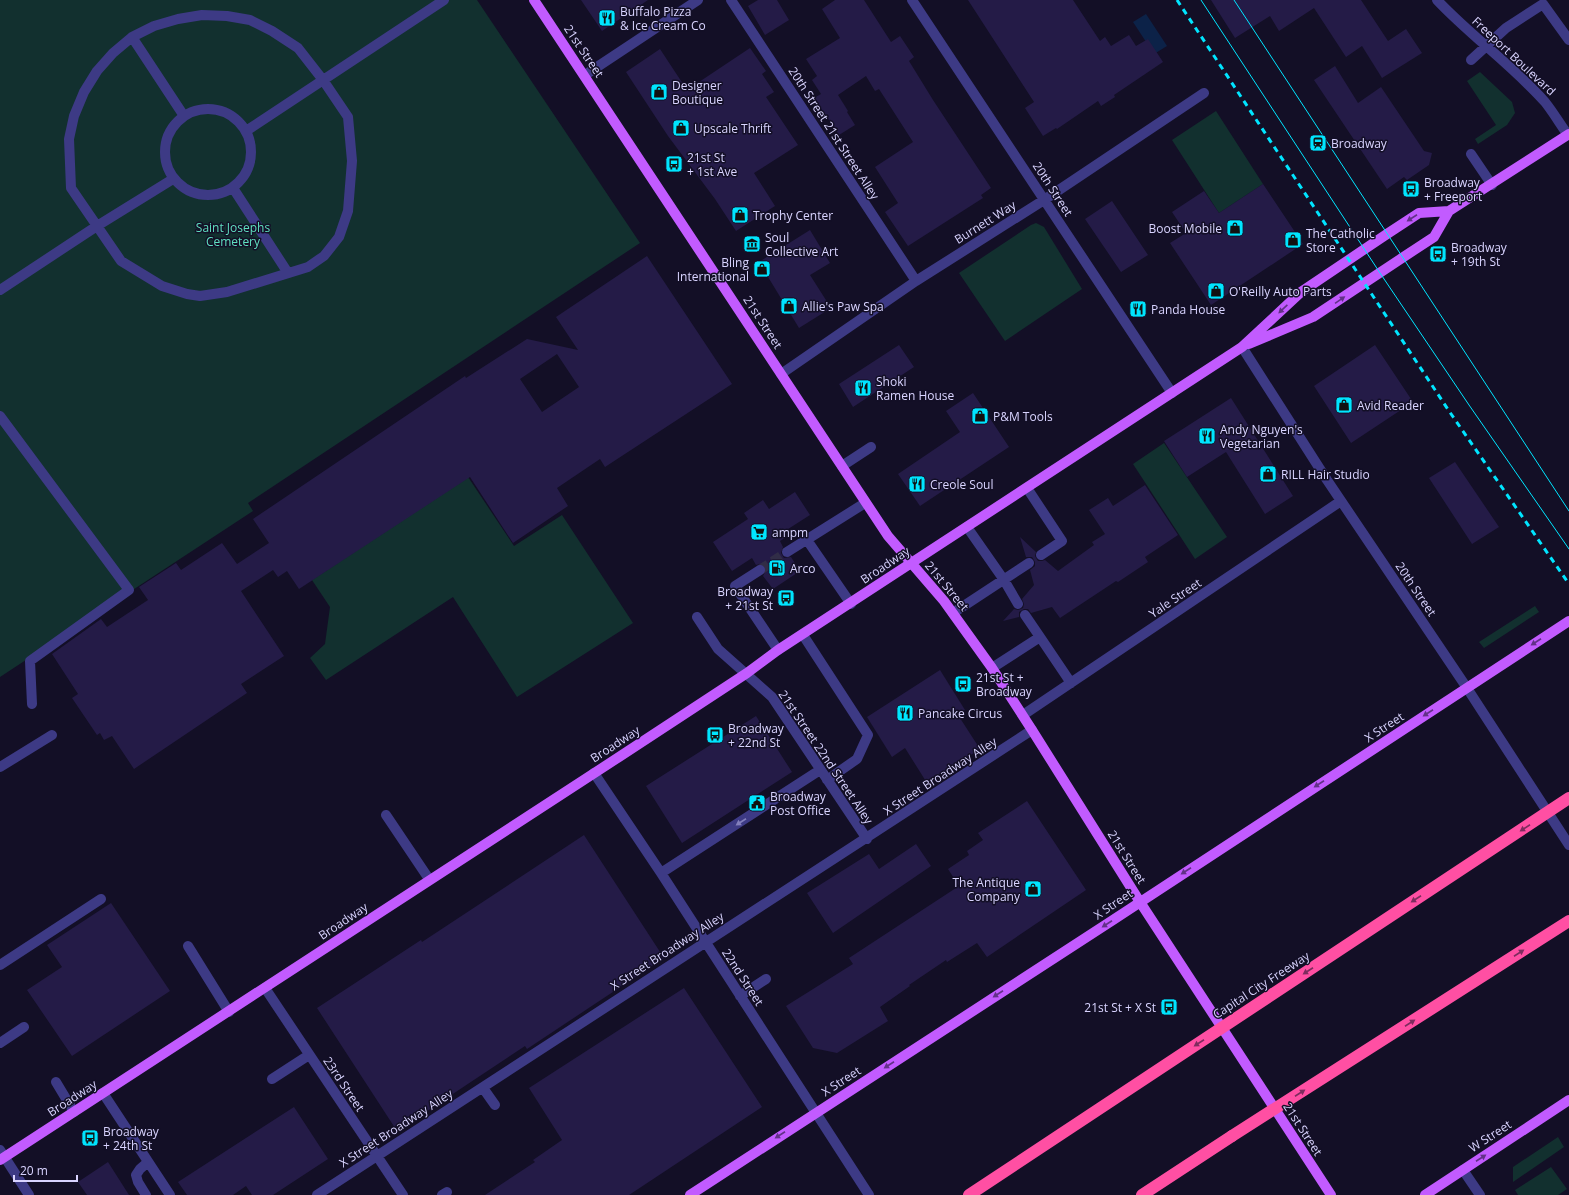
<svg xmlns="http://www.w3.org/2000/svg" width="1569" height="1195" font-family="'Open Sans',sans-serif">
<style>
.green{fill:#12302f}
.water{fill:#0c2248}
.building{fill:#241b47;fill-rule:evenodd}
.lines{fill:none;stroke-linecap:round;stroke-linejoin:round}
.minor-tunnel{stroke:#312d47;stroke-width:10;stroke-dasharray:10 5;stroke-linecap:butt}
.minor{stroke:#3d3a85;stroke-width:10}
.major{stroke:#c25bff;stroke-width:10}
.highway{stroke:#ff4fa3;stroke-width:12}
.tram{stroke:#00e5ff;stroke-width:1}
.rail{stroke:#00e5ff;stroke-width:3;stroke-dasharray:6 5;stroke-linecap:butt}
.highway-bridge{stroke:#ff4fa3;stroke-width:12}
.oneway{fill:#623188}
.oneway2{fill:#837fbc}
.oneway3{fill:#7d2c5e}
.labels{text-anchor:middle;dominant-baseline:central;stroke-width:3;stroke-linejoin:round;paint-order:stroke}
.poi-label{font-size:12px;fill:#d9d4ff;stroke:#130f26;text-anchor:start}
.street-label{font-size:12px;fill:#d9d4ff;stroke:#130f26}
.park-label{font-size:12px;fill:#5fe0c0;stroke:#130f26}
</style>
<rect width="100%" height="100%" fill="#130f26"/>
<path class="green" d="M 0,0 L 477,0 L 640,243 L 248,503 L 253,511 L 0,677 Z
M 1480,72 L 1512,102 L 1515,113 L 1507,125 L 1478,144 L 1475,139 L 1496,125 L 1467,81 Z
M 1216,111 L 1263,184 L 1219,213 L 1172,140 Z
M 1036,223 L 1044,227 L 1082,289 L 1005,341 L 959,273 L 1031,225 Z
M 1164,443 L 1227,537 L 1195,559 L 1133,464 Z
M 468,477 L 514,546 L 562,515 L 633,623 L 517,697 L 453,597 L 326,680 L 310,658 L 325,644 L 330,607 L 312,580 Z
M 1535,606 L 1539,612 L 1484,648 L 1479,642 Z
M 1558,1137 L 1564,1147 L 1513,1182 L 1513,1167 Z
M 1551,1167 L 1567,1189 L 1558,1195 L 1518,1195 L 1515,1190 Z"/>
<path class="water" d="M 1146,14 L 1167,46 L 1154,54 L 1133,22 Z"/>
<path class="building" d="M 581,0 L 648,0 L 602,31 Z
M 758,0 L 777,0 L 789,20 L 765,35 L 748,6 Z
M 835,0 L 864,0 L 891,42 L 900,36 L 914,57 L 909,61 L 933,100 L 991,188 L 981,195 L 983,198 L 908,246 L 885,212 L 898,203 L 875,167 L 913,142 L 879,89 L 875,91 L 866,76 L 838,95 L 848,111 L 847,112 L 855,125 L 839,135 L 814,98 L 821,94 L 812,80 L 817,76 L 806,59 L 840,38 L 822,9 Z
M 968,0 L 1073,0 L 1100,41 L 1105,37 L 1111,46 L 1129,35 L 1136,46 L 1148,39 L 1163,62 L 1114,95 L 1115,97 L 1101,106 L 1098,101 L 1057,129 L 1056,128 L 1043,136 L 1025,108 L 1034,102 Z
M 1211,0 L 1361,0 L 1388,41 L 1406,29 L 1422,53 L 1382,78 L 1362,46 L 1346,57 L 1314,8 L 1279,31 L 1270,16 L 1235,38 Z
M 750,48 L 766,71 L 762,74 L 774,92 L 766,97 L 798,145 L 754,173 L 775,206 L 736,231 L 715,199 L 668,136 L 626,72 L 660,49 L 687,90 Z
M 1335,66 L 1358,103 L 1381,87 L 1424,151 L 1432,153 L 1429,165 L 1407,180 L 1404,177 L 1387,189 L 1314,80 Z
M 1263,184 L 1303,244 L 1211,305 L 1170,243 L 1186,233 L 1172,212 L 1204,191 L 1219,213 Z
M 1112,201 L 1148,255 L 1121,272 L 1085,219 Z
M 810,230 L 830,263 L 810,275 L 831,308 L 799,328 L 759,262 Z
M 647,256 L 732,384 L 605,467 L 600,459 L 557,488 L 568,506 L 513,543 L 470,477 L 299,589 L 287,571 L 278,577 L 273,570 L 241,591 L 284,656 L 241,684 L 247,693 L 134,769 L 112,736 L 104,740 L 100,733 L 97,735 L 72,698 L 78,694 L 52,654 L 101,619 L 107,627 L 148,600 L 139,587 L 176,563 L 181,570 L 222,543 L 237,564 L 269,543 L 253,519 L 465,376 L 466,378 L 527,339 L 578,350 L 556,317 ZM 557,354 L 579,387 L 542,412 L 520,379 Z
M 899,345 L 914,367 L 853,407 L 839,384 Z
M 1375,345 L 1413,402 L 1351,443 L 1314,386 Z
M 973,393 L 1009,447 L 920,506 L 898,474 L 960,432 L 946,411 Z
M 1231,398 L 1293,496 L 1265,514 L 1226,452 L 1187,477 L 1164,441 Z
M 1455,462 L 1499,527 L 1472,544 L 1429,478 Z
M 1145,485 L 1178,535 L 1145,557 L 1148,562 L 1118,582 L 1116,581 L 1060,618 L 1052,607 L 1031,613 L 1028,609 L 1024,609 L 1019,612 L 1019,617 L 1003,621 L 1014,609 L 1018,610 L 1023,608 L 1024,604 L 1022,599 L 1034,585 L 1030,570 L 1035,566 L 1035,562 L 1032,557 L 1026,557 L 1020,537 L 1036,552 L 1035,556 L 1038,561 L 1042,561 L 1045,560 L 1058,571 L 1094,545 L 1092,542 L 1105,534 L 1089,510 L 1108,498 L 1113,506 Z
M 795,492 L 810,515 L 785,531 L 788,536 L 780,541 L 783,547 L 781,553 L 784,558 L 791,557 L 800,571 L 773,589 L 763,576 L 766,570 L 765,566 L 760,564 L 756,565 L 752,558 L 732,571 L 713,542 L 748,519 L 744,513 L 763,500 L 769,509 Z
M 940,670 L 965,710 L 958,715 L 980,749 L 927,783 L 905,748 L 892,757 L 867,717 Z
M 756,716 L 792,772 L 682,843 L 646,786 Z
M 1027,801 L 1086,890 L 987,957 L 977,943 L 947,962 L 946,960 L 909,985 L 910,986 L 880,1007 L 888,1021 L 837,1053 L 813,1048 L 786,1006 L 853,964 L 849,958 L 959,886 L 948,869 L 969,855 L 967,851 L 983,840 L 978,833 Z
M 584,835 L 664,958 L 527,1049 L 525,1046 L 397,1131 L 317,1008 L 421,940 L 422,942 Z
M 916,844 L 931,866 L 833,933 L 807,893 L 869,854 L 879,869 Z
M 111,903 L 170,991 L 72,1056 L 27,990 L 62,967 L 47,945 Z
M 684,988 L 762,1107 L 629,1195 L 485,1195 L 535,1162 L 533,1160 L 562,1140 L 529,1088 Z
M 294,1107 L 328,1159 L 273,1195 L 252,1195 L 246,1186 L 233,1195 L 187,1195 L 178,1182 Z
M 108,1162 L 129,1195 L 87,1195 L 78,1182 Z"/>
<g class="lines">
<path class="minor-tunnel" d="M 760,570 L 787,552"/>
<path class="minor" d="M 731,0 L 916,281
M 912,0 L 1172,393
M 1437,0 C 1471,36 1512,65 1545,102 C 1553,112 1560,124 1568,135
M 202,15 L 227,16 L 250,20 L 272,31 L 298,48 L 323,80 L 348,117 L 352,161 L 348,211 L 339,237 L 324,256 L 308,267 L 227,292 L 200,296 L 187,294 L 162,286 L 121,261 L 71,188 L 69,139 L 74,116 L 84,92 L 97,71 L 113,53 L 132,37 L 154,26 L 178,19 Z
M 132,37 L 184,116
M 1471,60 L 1506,28 L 1543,4 L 1569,40
M 585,75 L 698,0
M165 152a43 43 0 1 1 86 0a43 43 0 1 1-86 0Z
M 246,131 L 444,0
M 1471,154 L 1492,185
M 233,188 L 288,273
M 0,290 L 97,226 L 173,179
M 1242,347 L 1327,480 L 1467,688 L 1569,845
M 781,374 L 916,281 L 1044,200 L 1204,93
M 0,416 L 129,590 L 30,661 L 32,704
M 842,466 L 871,447
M 1027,488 L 1062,541 L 1041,555
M 967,527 L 1004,580 L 1018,604
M 807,540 L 851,604
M 787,552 L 865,503
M 760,570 L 735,586 L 778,650
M 953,613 L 1029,563
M 697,617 L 718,649 L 772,697 L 867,839
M 803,635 L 868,735 L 857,759 L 827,780
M 1040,637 L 1071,683
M 992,668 L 1040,637 L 1025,615
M 1023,715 L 1341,501
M 0,767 L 52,735
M 594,773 L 661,873 L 869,1195
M 386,815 L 429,879
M 661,873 L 820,770
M 188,946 L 229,1012
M 0,965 L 101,899
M 265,988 L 403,1195
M 740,996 L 766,979
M 0,1043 L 24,1027
M 272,1079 L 309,1055
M 56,1082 L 74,1112
M 483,1088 L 495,1105
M 103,1093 L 170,1195
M 0,1150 L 29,1195
M 1463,1170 L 1480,1195
M 146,1195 L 138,1182 L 136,1175 L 140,1169 L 148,1162
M 317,1195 L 1032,730
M 442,1195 L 447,1192"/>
<path class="major" d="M 534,0 L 888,536 L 944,601 L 992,668 L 1032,730 L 1140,902 L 1331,1195
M 1249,344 L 1313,317 L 1402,258 L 1434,237 L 1449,211
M 0,1160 L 619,757 L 747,673 L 778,650 L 1242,347 L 1301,292 L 1387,234 L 1419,213 L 1449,211 L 1569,134
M 690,1195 L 1113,920 L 1569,621
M 1425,1195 L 1569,1100"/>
<path class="highway" d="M 1142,1195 L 1232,1136"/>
<path class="tram" d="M 1201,0 L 1380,273 L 1469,405 L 1569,549
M 1234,0 L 1569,511"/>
<path class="rail" d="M 1177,0 L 1449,411 L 1569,584"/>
<path class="highway-bridge" d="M 1232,1136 L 1569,921
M 969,1195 L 1569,798"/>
</g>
<defs><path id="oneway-solid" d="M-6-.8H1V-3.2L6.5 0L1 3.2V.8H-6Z"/></defs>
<g class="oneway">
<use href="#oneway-solid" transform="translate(1412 218) rotate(147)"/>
<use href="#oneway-solid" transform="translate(1340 300) rotate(-34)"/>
<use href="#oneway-solid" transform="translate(1283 309) rotate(137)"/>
<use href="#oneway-solid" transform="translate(1536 642) rotate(147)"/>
<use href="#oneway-solid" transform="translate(1428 713) rotate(147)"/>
<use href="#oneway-solid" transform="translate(1319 784) rotate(147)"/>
<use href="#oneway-solid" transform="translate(1186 871) rotate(147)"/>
<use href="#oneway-solid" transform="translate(1107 924) rotate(147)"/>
<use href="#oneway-solid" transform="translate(998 994) rotate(147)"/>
<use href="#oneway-solid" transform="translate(889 1065) rotate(147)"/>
<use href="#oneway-solid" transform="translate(780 1135) rotate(147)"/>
<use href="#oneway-solid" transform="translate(1481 1158) rotate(-33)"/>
</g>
<use class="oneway2" href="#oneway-solid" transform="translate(741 822) rotate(147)"/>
<g class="oneway3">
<use href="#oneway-solid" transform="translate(1525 828) rotate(147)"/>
<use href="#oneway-solid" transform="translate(1416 899) rotate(147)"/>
<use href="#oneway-solid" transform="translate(1519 953) rotate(-33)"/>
<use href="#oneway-solid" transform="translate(1308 971) rotate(147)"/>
<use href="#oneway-solid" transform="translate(1410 1023) rotate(-33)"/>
<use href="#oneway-solid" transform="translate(1199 1043) rotate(147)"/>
<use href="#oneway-solid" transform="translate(1300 1093) rotate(-33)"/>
</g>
<defs>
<g id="restaurant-square" transform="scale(0.9)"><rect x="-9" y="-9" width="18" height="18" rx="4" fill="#00e5ff" stroke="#130f26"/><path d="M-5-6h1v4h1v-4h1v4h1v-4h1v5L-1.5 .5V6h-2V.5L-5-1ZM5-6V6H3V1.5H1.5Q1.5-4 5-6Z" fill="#111"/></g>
<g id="shop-square" transform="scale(0.9)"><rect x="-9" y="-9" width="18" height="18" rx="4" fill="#00e5ff" stroke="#130f26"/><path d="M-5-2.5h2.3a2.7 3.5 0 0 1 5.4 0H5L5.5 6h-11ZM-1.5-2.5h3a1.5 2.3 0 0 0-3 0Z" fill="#111"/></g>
<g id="station-square" transform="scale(0.9)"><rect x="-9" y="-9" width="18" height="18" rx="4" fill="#00e5ff" stroke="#130f26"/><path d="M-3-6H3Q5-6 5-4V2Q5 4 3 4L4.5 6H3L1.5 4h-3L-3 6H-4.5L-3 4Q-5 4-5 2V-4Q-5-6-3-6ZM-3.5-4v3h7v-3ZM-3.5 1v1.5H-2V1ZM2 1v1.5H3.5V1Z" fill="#111"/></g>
<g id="bus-square" transform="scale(0.9)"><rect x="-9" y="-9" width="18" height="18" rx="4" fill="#00e5ff" stroke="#130f26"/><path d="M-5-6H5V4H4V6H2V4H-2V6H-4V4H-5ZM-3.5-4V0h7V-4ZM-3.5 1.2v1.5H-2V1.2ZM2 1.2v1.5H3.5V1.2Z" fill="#111"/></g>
<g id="museum-square" transform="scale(0.9)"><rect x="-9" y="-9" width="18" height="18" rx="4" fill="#00e5ff" stroke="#130f26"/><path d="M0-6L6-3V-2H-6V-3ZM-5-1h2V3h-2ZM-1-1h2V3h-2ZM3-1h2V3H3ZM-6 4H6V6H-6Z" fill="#111"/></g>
<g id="supermarket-square" transform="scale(0.9)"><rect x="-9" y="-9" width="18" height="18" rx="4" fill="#00e5ff" stroke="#130f26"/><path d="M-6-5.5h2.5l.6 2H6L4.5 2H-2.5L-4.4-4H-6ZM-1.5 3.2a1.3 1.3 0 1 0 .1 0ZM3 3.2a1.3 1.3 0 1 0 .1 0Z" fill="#111"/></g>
<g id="fuel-square" transform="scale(0.9)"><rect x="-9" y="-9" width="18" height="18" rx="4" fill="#00e5ff" stroke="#130f26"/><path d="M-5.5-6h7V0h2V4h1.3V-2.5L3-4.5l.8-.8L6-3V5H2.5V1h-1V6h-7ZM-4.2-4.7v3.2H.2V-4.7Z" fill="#111"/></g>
<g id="civic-square" transform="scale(0.9)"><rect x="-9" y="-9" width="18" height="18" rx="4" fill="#00e5ff" stroke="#130f26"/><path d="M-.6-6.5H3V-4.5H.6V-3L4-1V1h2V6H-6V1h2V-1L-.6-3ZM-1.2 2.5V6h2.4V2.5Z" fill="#111"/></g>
</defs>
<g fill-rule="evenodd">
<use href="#restaurant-square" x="607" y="18"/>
<use href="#shop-square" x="659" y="92"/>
<use href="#shop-square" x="681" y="128"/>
<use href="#station-square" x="1318" y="143"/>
<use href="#bus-square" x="674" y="164"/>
<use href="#bus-square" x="1411" y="189"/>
<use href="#shop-square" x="740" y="215"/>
<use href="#shop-square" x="1235" y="228"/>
<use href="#shop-square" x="1293" y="240"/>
<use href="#museum-square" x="752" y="244"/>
<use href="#bus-square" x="1438" y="254"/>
<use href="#shop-square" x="762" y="269"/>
<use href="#shop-square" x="1216" y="291"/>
<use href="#shop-square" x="789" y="306"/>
<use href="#restaurant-square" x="1138" y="309"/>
<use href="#restaurant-square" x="863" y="388"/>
<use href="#shop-square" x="1344" y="405"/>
<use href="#shop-square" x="980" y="416"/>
<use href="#restaurant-square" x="1207" y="436"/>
<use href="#shop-square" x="1268" y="474"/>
<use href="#restaurant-square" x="917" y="484"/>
<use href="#supermarket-square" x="759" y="532"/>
<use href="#fuel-square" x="777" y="568"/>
<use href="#bus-square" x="786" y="598"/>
<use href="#bus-square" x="963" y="684"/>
<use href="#restaurant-square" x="905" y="713"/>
<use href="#bus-square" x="715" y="735"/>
<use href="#civic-square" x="757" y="803"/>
<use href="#shop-square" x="1033" y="889"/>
<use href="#bus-square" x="1169" y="1007"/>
<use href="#bus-square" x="90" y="1138"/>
</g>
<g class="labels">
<g class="poi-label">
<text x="620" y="11">Buffalo Pizza<tspan x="620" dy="14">&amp; Ice Cream Co</tspan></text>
<text x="672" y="85">Designer<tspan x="672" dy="14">Boutique</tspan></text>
<text x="694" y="128">Upscale Thrift</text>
<text x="1331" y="143">Broadway</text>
<text x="687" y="157">21st St<tspan x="687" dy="14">+ 1st Ave</tspan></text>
<text x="1424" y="182">Broadway<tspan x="1424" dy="14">+ Freeport</tspan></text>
<text x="753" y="215">Trophy Center</text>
<text x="1222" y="228" text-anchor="end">Boost Mobile</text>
<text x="1306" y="233">The Catholic<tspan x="1306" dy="14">Store</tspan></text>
<text x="765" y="237">Soul<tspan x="765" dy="14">Collective Art</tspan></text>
<text x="1451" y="247">Broadway<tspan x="1451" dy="14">+ 19th St</tspan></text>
<text x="749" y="262" text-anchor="end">Bling<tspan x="749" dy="14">International</tspan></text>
<text x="1229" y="291">O'Reilly Auto Parts</text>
<text x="802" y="306">Allie's Paw Spa</text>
<text x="1151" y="309">Panda House</text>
<text x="876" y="381">Shoki<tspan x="876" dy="14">Ramen House</tspan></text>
<text x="1357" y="405">Avid Reader</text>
<text x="993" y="416">P&amp;M Tools</text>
<text x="1220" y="429">Andy Nguyen's<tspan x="1220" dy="14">Vegetarian</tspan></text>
<text x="1281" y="474">RILL Hair Studio</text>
<text x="930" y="484">Creole Soul</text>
<text x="772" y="532">ampm</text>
<text x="790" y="568">Arco</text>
<text x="773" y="591" text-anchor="end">Broadway<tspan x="773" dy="14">+ 21st St</tspan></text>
<text x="976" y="677">21st St +<tspan x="976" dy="14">Broadway</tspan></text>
<text x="918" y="713">Pancake Circus</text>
<text x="728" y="728">Broadway<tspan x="728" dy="14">+ 22nd St</tspan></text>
<text x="770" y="796">Broadway<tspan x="770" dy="14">Post Office</tspan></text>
<text x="1020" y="882" text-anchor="end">The Antique<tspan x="1020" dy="14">Company</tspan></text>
<text x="1156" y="1007" text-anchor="end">21st St + X St</text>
<text x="103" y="1131">Broadway<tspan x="103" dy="14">+ 24th St</tspan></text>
</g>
<g class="street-label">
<text transform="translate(584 51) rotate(56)">21st Street</text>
<text transform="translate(1514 56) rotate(43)">Freeport Boulevard</text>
<text transform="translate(834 133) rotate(57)">20th Street 21st Street Alley</text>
<text transform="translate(1053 189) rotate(57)">20th Street</text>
<text transform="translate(985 222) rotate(-32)">Burnett Way</text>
<text transform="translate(763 322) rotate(57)">21st Street</text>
<text transform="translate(885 565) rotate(-34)">Broadway</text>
<text transform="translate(947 586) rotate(50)">21st Street</text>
<text transform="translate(1416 589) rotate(56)">20th Street</text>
<text transform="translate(1175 598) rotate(-34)">Yale Street</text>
<text transform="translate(1384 727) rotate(-33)">X Street</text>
<text transform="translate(615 744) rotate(-33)">Broadway</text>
<text transform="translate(826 757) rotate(56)">21st Street 22nd Street Alley</text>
<text transform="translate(940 776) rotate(-33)">X Street Broadway Alley</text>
<text transform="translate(1127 857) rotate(58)">21st Street</text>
<text transform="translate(1113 904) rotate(-34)">X Street</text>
<text transform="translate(343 921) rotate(-34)">Broadway</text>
<text transform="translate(667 951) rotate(-33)">X Street Broadway Alley</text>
<text transform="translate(743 977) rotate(57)">22nd Street</text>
<text transform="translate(1261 985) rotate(-33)">Capital City Freeway</text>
<text transform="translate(841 1081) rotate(-33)">X Street</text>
<text transform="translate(344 1084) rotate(56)">23rd Street</text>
<text transform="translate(72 1098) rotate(-33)">Broadway</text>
<text transform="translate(396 1128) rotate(-33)">X Street Broadway Alley</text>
<text transform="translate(1303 1129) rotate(57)">21st Street</text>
<text transform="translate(1490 1136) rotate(-33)">W Street</text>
</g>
<g class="park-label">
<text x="233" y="227">Saint Josephs<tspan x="233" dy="14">Cemetery</tspan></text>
</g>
</g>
<path d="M14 1175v6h63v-6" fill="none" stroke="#d9d4ff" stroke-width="2"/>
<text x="20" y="1175" font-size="12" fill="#d9d4ff" stroke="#130f26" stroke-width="3" paint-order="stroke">20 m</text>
</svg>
